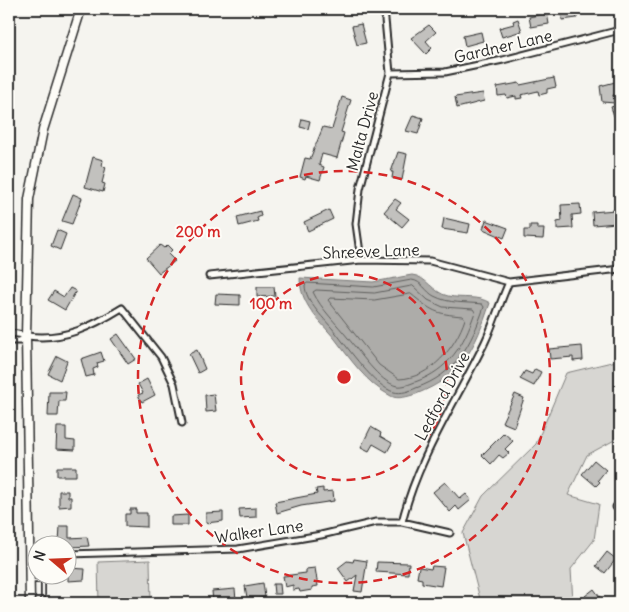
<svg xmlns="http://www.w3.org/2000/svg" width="629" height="612" font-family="Delius,sans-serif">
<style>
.green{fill:#d7d6d2;stroke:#81807e}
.water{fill:#adaca9;stroke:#797877}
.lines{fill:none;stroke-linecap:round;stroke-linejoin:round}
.shore{stroke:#5f5f5d;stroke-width:1}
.building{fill:#c2c1be;stroke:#2b2b2b}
.lane-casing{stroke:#2b2b2b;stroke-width:6}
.street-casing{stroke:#2b2b2b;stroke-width:9}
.secondary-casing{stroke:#2b2b2b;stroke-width:11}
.lane{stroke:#fdfcf7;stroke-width:2.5}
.street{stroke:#fdfcf7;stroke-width:5}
.secondary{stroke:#fdfcf7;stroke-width:8}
.ring{fill:none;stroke:#d62828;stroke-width:2.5;stroke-dasharray:9 6}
.labels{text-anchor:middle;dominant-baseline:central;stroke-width:4;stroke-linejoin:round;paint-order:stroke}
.street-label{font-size:16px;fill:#2b2b2b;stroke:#fdfcf7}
.centre{fill:#d62828;stroke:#fdfcf7;stroke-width:2.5}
.ring-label{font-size:15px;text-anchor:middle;font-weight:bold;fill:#d62828;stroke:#fdfcf7;stroke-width:4;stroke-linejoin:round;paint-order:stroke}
</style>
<rect width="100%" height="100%" fill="#f5f4ef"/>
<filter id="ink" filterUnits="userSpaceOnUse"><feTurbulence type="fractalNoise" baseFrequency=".02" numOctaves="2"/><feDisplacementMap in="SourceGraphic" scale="10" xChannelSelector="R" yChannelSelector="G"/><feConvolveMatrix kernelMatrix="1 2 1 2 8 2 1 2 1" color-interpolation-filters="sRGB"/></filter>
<g filter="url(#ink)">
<path class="green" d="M 620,360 L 620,437 L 587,455 L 568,495 L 599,504 L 594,540 L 571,569 L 573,603 L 481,603 L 463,533 L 483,496 L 536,444 L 566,373 Z
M 150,560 L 151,603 L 99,603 L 98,562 Z"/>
<path class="water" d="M 412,275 C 426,276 433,293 448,296 C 462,299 478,295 490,303 C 475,348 463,376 416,394 C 409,396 398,400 391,396 C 367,384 351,360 335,339 C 319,320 300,304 300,278 L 373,282 Z"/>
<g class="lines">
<path class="shore" d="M 412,280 C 422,281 426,292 434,296 C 449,304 466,302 482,304 L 484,307 C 471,345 456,374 416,388 C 410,391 401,394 394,392 C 375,387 348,348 336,333 C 326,320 305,302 305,285 L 307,283 L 373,287 Z
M 413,286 L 428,300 L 443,307 L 473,309 L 475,312 C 464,345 449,370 415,382 C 410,384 403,387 397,386 C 379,382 359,351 348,338 C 337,324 321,309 313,292 L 316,290 L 374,293 Z
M 411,294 C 432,311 435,314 463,316 L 465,319 C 456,347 431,378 399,379 L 379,365 L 328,300 L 330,298 L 374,300 Z"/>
</g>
<path class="building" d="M 348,9 L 357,9 L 358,13 L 350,15 Z
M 576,9 L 577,18 L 562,20 L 561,10 Z
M 547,13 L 549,24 L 531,27 L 529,17 Z
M 518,19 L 522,31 L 502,37 L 499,28 L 514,24 L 513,21 Z
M 361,24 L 366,43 L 357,45 L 352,26 Z
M 429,25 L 436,32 L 426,41 L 432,48 L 426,54 L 411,38 Z
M 481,32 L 483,41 L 465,46 L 463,36 Z
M 554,78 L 556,87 L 547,89 L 547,93 L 539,95 L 538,91 L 521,95 L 522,98 L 516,99 L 516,96 L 507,98 L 506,95 L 498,96 L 497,87 L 519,83 L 520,85 Z
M 619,81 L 620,93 L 613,95 L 615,103 L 602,102 L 600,86 Z
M 483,93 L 484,101 L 457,108 L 455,97 Z
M 342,97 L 351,100 L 341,132 L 344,133 L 337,158 L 322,154 L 319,165 L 324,167 L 320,180 L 306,176 L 305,179 L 300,177 L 305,158 L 310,159 L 323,127 L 332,129 Z
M 620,104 L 620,114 L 614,116 L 611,107 Z
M 413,115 L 423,118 L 418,134 L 406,131 Z
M 302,119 L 310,121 L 308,129 L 300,127 Z
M 398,152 L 407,154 L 402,180 L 392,178 L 393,172 L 391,172 Z
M 93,157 L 103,160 L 102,166 L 106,167 L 102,183 L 105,184 L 103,192 L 85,187 Z
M 73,194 L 82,198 L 72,224 L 62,221 Z
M 395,199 L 401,203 L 396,209 L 409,219 L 402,227 L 384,212 Z
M 580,204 L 581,214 L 572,215 L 573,228 L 557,229 L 557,222 L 562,221 L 561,205 Z
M 329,210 L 333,219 L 308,231 L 304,222 Z
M 615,210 L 617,223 L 593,225 L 592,212 Z
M 260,211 L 261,216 L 257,218 L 258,221 L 239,226 L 237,217 Z
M 444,218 L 470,224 L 468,233 L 442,229 Z
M 486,220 L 508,228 L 504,238 L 483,229 Z
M 530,225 L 537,225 L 537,229 L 544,229 L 543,239 L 524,238 L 524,230 L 530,230 Z
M 57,230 L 66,234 L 60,250 L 51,246 Z
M 160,245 L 164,248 L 167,245 L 172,250 L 168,254 L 175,261 L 159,273 L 146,258 Z
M 257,287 L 274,287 L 275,296 L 257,297 Z
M 70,288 L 76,291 L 65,310 L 48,300 L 54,291 L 64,297 Z
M 216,294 L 240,295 L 240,305 L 215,304 Z
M 118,334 L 136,359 L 128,364 L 111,339 Z
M 582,346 L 583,360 L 573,361 L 573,357 L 550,359 L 549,349 Z
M 197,350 L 205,369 L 198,373 L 189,354 Z
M 101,352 L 104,361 L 97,363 L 98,367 L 93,369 L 94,375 L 86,377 L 81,359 Z
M 57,356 L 67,361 L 60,380 L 48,374 Z
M 535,369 L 541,372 L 534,386 L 520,379 L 525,371 L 532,374 Z
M 147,379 L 155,395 L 142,402 L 138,395 L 143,393 L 138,384 Z
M 49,392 L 66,392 L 65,401 L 59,401 L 58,416 L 48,416 Z
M 214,394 L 216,411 L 206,412 L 205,395 Z
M 515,394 L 524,398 L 514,427 L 502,422 Z
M 57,427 L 66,427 L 66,440 L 75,441 L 75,450 L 56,449 Z
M 371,427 L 381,433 L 380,436 L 392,443 L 387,452 L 373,444 L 369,451 L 361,447 Z
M 504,433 L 513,441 L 505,449 L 509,453 L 503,458 L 499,455 L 491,464 L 482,455 Z
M 594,460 L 606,470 L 598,480 L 600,482 L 596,486 L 582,474 Z
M 57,467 L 76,467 L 76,476 L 57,476 Z
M 445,482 L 460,499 L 466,494 L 471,500 L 459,510 L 456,506 L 450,512 L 433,492 Z
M 323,488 L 323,492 L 333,491 L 334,501 L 301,506 L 277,513 L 275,502 L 317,494 L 316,489 Z
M 59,491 L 68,491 L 68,497 L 71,497 L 71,506 L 59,507 Z
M 256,508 L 256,517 L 240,518 L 239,509 Z
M 130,509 L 136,509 L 136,513 L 147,513 L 147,527 L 125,526 L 125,514 L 130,514 Z
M 223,512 L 223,521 L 206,523 L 206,513 Z
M 188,515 L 188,525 L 171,525 L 171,516 Z
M 60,526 L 69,526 L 69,538 L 87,537 L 89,546 L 71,547 L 71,543 L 59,542 Z
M 607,552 L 616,559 L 605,573 L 596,566 Z
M 354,559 L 367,561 L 362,592 L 354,591 L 357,575 L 348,582 L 338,568 L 347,561 L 353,562 Z
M 377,562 L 409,563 L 408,574 L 376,572 Z
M 432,566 L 444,567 L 441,586 L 422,583 L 422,579 L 417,578 L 419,567 L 431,569 Z
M 68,568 L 85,569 L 84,580 L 68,581 Z
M 315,568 L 318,586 L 312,587 L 312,590 L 300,592 L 299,589 L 293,590 L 293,585 L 285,587 L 283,576 L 306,573 L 306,569 Z
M 263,583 L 265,597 L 255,599 L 256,603 L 248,603 L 245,586 Z
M 273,584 L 280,584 L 281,594 L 274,594 Z
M 235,589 L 236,600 L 213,602 L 212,591 Z
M 594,589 L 604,603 L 590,603 L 585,596 Z
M 85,598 L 85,603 L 68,603 L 68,600 Z"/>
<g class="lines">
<g class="lane-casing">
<path id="lane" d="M 31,581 L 43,581 L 43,603"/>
</g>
<g class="street-casing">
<path id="street" d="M 390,73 L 445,72 L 503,60 L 620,30
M 361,260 L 356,224 L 360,189 L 390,73 L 384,9
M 209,276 L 361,260 L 430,261 L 509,282 L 620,269
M 9,333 C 16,333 21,335 28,336 C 64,341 93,326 122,308 L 161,357 L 174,384 L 182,423
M 9,341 L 20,341 L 26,336
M 616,507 L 620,503
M 402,522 C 418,457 456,402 485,342 C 494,323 500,302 509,282
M 68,554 L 238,549 L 321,535 L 376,522 L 402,522 L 450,533"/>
</g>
<g class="secondary-casing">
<path id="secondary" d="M 30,603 L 26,336 L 29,199 L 43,130 L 81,9"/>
</g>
<use href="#lane" class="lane"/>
<use href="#street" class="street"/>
<use href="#secondary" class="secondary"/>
</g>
</g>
<g class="ring">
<circle cx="344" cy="377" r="103"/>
<circle cx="344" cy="377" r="206"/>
</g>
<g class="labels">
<g class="street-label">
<text transform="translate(503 46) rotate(-13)">Gardner Lane</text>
<text transform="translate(362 131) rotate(-75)">Malta Drive</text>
<text transform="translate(371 251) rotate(-2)">Shreeve Lane</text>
<text transform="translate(442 396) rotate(-62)">Ledford Drive</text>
<text transform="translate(259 531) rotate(-8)">Walker Lane</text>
</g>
</g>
<circle cx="344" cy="377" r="8" class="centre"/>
<g class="ring-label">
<text x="198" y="237">200 m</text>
<text x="271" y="309">100 m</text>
</g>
<rect width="629" height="612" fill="none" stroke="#fdfcf7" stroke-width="30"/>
<rect x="15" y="15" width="599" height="582" fill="none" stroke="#2b2b2b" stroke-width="2" filter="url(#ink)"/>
<g transform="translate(52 560) rotate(289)"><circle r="24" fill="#fdfcf7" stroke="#a9a8a5"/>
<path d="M0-4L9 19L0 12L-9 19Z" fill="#c8321e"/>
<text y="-8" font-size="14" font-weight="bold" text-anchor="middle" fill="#2b2b2b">N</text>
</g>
</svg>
